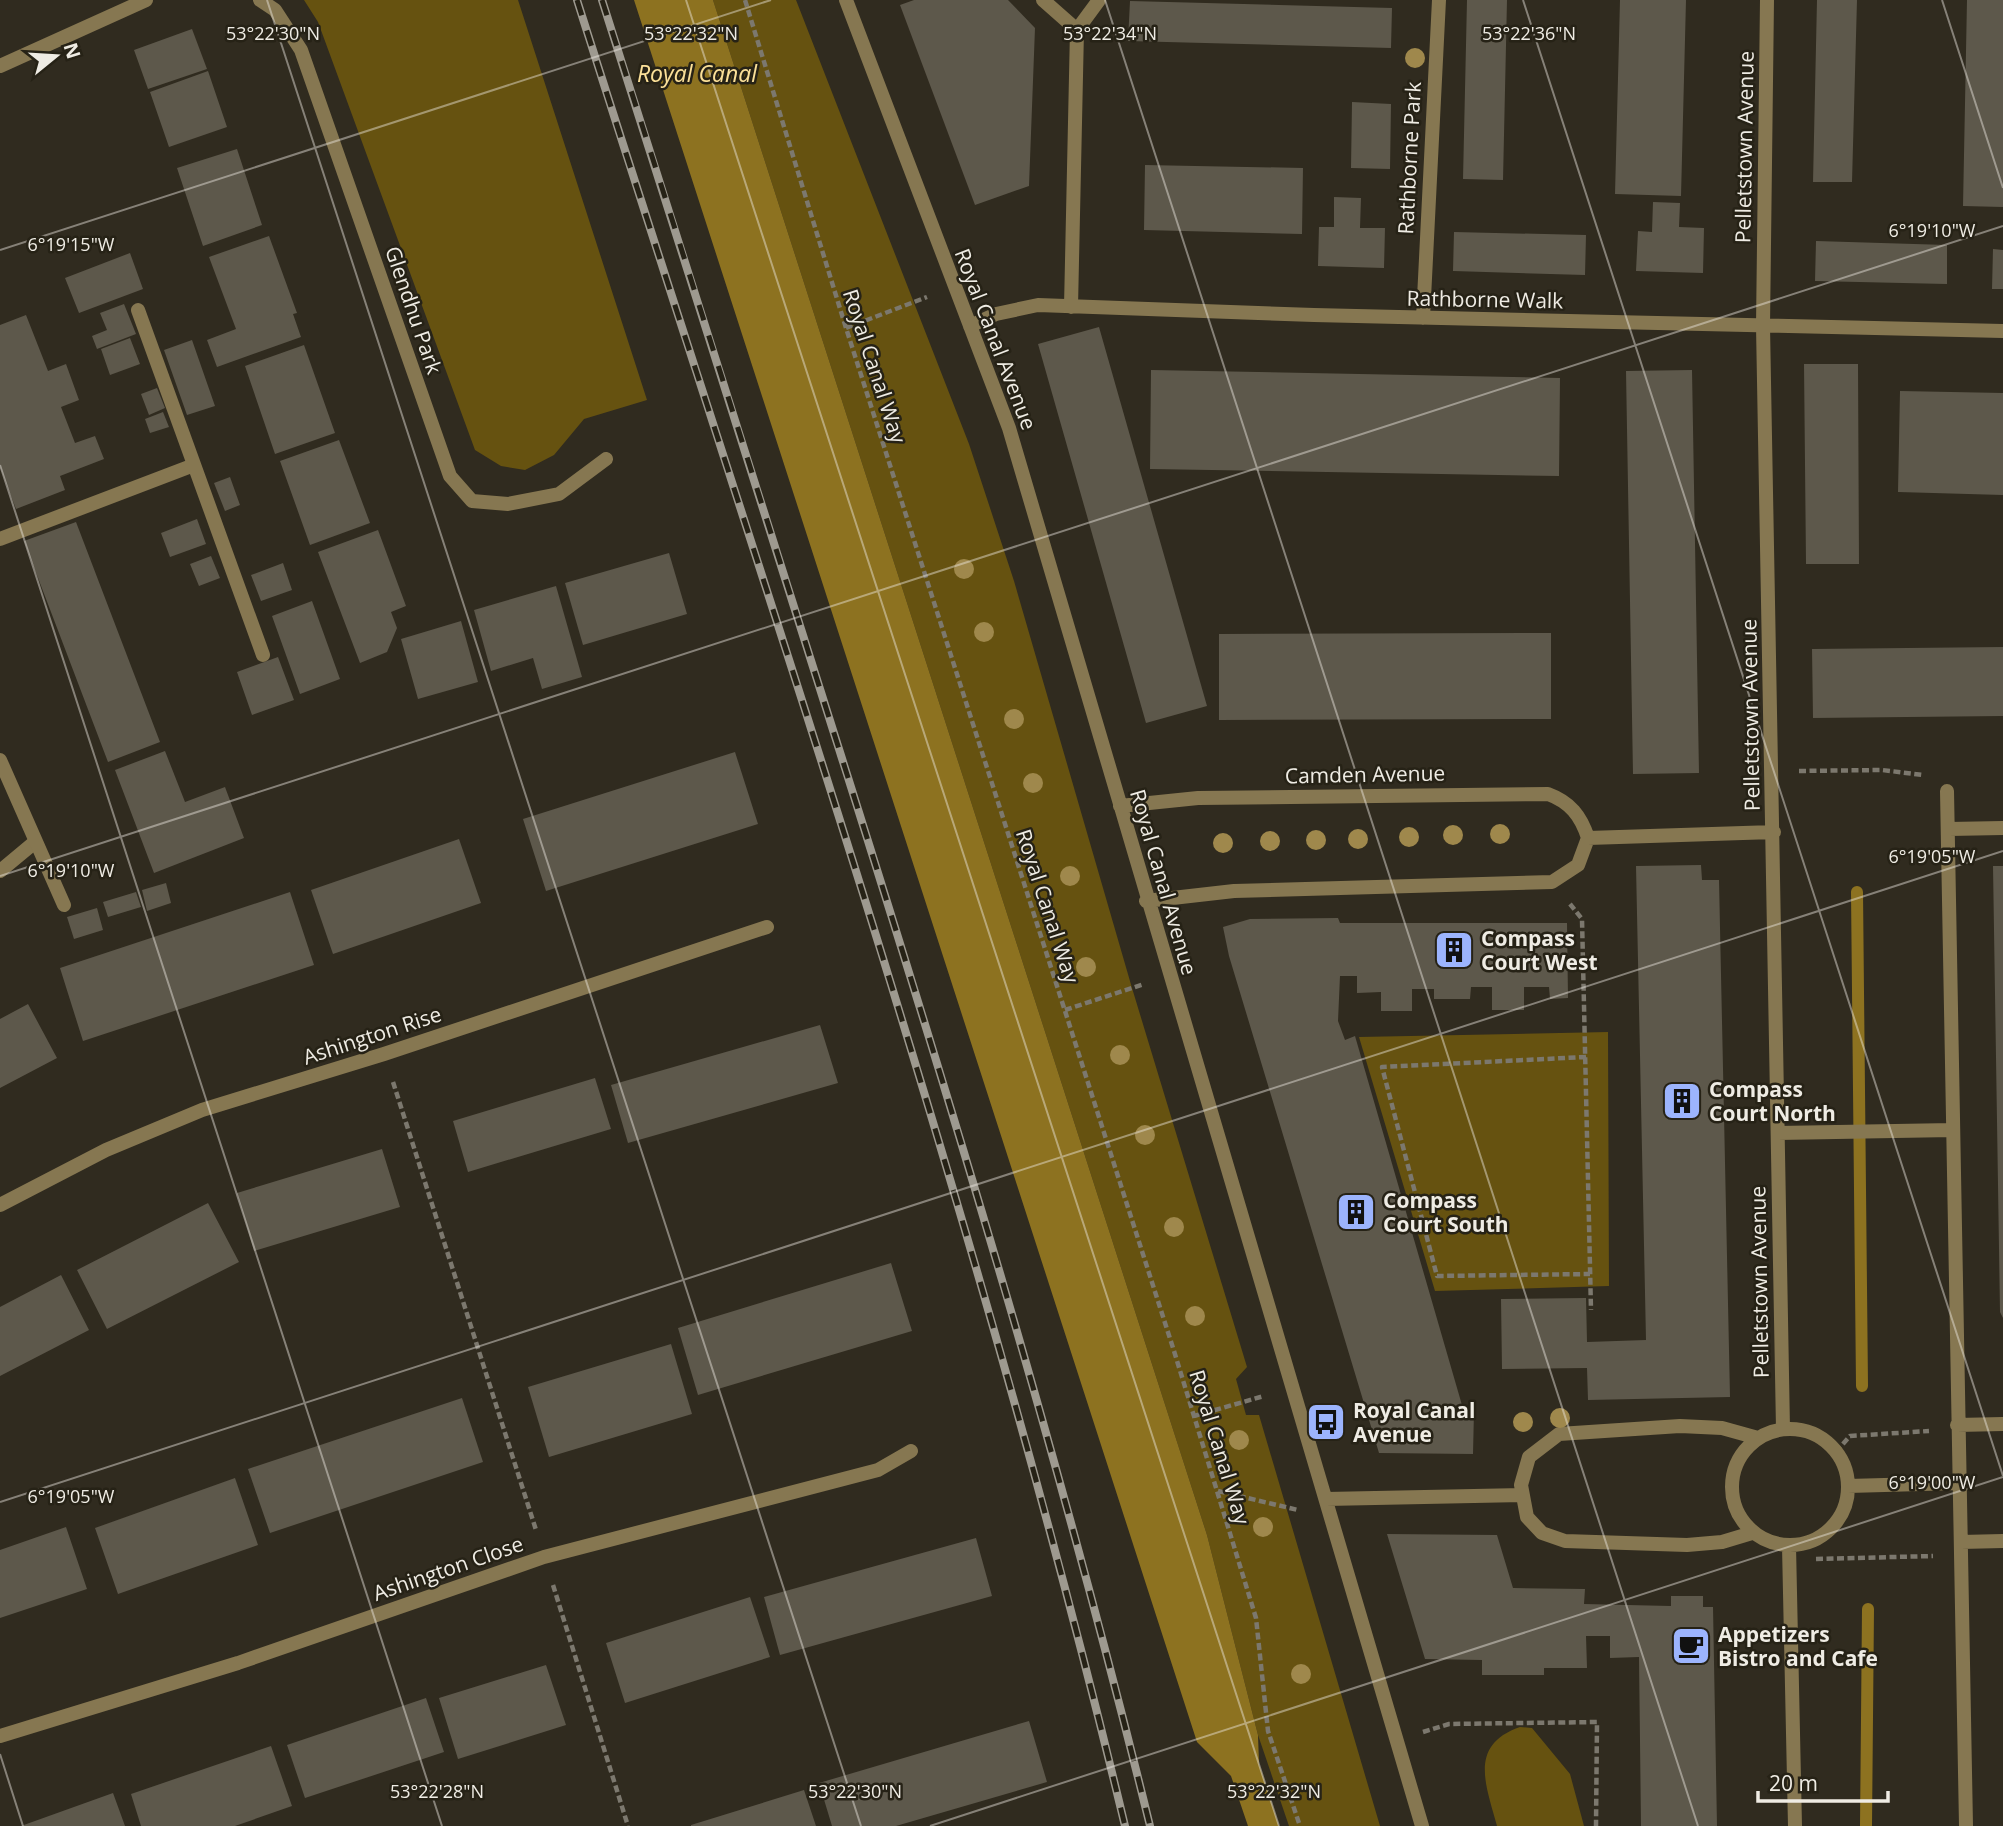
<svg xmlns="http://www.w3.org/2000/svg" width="2003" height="1826" font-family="'Open Sans',sans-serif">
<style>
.green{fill:#665210}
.water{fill:#8d7220}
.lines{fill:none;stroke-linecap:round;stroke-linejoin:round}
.stream{stroke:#8d7220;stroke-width:12}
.building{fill:#5d584b}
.path{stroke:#7c786e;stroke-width:4.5;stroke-dasharray:7 3.5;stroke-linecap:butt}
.lane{stroke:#867751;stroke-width:14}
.street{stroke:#867751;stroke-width:14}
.rail-casing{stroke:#9e9a90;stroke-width:8}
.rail{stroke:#262216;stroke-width:5;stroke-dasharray:16;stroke-linecap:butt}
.tree{fill:#9f884c}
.ticks{fill:none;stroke:#efece4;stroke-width:2;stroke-opacity:0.45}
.labels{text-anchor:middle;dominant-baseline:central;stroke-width:5;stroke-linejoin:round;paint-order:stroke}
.street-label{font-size:21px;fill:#efece4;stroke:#262216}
.poi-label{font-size:21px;font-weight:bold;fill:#efece4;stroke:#262216;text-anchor:start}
.water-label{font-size:23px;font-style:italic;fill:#fbe098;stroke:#262216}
.ticks-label{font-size:18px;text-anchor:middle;fill:#efece4;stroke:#262216;stroke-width:5;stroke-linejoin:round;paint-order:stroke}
</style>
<rect width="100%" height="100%" fill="#302b1f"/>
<path class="green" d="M 304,0 L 518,0 L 647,400 L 584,419 L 554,455 L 525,470 L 501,466 L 475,450 L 318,22 Z
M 713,0 L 796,0 L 969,444 L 1014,581 L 1132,988 L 1247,1367 L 1236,1379 L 1246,1415 L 1259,1415 L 1380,1826 L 1289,1826 L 1258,1735 L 1207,1535 Z
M 1608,1032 L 1609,1286 L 1435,1291 L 1359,1037 Z
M 1520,1727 L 1532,1728 L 1570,1774 L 1584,1826 L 1497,1826 C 1486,1785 1468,1745 1520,1727 Z"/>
<path class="water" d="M 634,0 L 713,0 L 1207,1535 L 1258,1735 L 1259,1764 L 1279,1826 L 1248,1826 L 1231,1776 L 1197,1742 Z"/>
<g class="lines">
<path class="stream" d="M 1857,892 L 1862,1386
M 1866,1826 L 1868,1609"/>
</g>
<path class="building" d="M 914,0 L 1008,0 L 1035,28 L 1029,186 L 975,205 L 900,5 Z
M 1467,0 L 1507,0 L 1503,180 L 1463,179 Z
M 1620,0 L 1686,0 L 1681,196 L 1615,194 Z
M 1817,0 L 1857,0 L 1852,182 L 1813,182 Z
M 1967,0 L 2003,0 L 2003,207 L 1963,206 Z
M 1130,1 L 1392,8 L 1391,48 L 1128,41 Z
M 192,29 L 207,69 L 148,89 L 134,50 Z
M 208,71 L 227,127 L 169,147 L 150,92 Z
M 1352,102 L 1391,104 L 1390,169 L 1351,168 Z
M 237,149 L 262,225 L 203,246 L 177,168 Z
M 1145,165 L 1303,168 L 1302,234 L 1144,230 Z
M 1334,197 L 1361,198 L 1360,228 L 1385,228 L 1384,268 L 1318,266 L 1319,227 L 1334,227 Z
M 1653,202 L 1680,203 L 1679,227 L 1704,228 L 1703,273 L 1636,271 L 1638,231 L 1652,232 Z
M 1454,232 L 1586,235 L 1585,275 L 1453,271 Z
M 269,236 L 297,313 L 293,314 L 301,337 L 217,367 L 207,340 L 236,329 L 209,257 Z
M 1816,241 L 1947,245 L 1947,284 L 1815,281 Z
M 1993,249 L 2003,250 L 2003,289 L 1992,289 Z
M 130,253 L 143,289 L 79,313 L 65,278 Z
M 124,304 L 136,334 L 97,349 L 92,336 L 107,330 L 100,313 Z
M 26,315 L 48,371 L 66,364 L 79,400 L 61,407 L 75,443 L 95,436 L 104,459 L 60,476 L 65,490 L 16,509 L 0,467 L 0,325 Z
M 1099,327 L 1207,706 L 1146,723 L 1038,344 Z
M 130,338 L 140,364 L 110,375 L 101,349 Z
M 192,340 L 215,406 L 187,415 L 164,350 Z
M 304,345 L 335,433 L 275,454 L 245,366 Z
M 1804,364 L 1858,364 L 1859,564 L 1806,564 Z
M 1151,370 L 1560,378 L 1559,476 L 1150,469 Z
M 1692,370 L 1699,773 L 1633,774 L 1626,371 Z
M 157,388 L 165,408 L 149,415 L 141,394 Z
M 1900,391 L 2003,393 L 2003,495 L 1898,492 Z
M 163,412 L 169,427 L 150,433 L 145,419 Z
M 339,440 L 370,523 L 310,545 L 280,461 Z
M 230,477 L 240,505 L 225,511 L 214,483 Z
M 197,519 L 206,544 L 170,557 L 161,533 Z
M 76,522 L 160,742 L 108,762 L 24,541 Z
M 378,530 L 406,606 L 391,612 L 397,628 L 387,652 L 360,663 L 318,552 Z
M 669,553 L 687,614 L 583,645 L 565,583 Z
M 211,556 L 220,578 L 199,586 L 190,564 Z
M 283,563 L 292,590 L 261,601 L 251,575 Z
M 556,586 L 582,677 L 542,689 L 533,658 L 491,671 L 474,610 Z
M 312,601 L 340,679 L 300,694 L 272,616 Z
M 461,621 L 478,682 L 418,699 L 401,639 Z
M 1551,633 L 1551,719 L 1219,720 L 1219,634 Z
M 2003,647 L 2003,716 L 1813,718 L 1812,649 Z
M 278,657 L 294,700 L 252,715 L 237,672 Z
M 165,751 L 185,802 L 225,787 L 244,838 L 154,873 L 115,770 Z
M 735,752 L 758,824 L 546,891 L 523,819 Z
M 459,839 L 481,903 L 333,954 L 311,890 Z
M 1701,865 L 1702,880 L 1719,880 L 1730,1397 L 1588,1400 L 1587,1368 L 1502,1369 L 1501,1299 L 1586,1298 L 1587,1342 L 1646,1340 L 1636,866 Z
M 1993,866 L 2003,866 L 2003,1318 L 2000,1312 Z
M 166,883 L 171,903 L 147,911 L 142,890 Z
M 136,892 L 141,907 L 108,917 L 103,902 Z
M 290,892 L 314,965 L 83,1041 L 60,968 Z
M 97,908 L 103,930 L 74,939 L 67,917 Z
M 1338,918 L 1340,923 L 1567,923 L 1568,998 L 1550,999 L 1549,987 L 1524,987 L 1524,1010 L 1492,1010 L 1492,987 L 1471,987 L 1470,999 L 1434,999 L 1434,989 L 1412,989 L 1412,1011 L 1381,1011 L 1381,992 L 1357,993 L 1357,976 L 1340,976 L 1338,1021 L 1345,1040 L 1355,1036 L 1464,1412 L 1474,1411 L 1473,1454 L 1379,1453 L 1229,956 L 1223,927 L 1250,919 Z
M 28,1004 L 57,1058 L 0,1088 L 0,1019 Z
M 820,1025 L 838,1083 L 628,1143 L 611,1085 Z
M 595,1078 L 611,1129 L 468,1172 L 453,1121 Z
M 382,1149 L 400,1207 L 254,1251 L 237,1193 Z
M 208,1203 L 239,1262 L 107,1329 L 77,1270 Z
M 891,1263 L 912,1331 L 698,1395 L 678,1328 Z
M 61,1275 L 89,1330 L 0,1376 L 0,1307 Z
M 671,1344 L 692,1414 L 549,1457 L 528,1387 Z
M 462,1398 L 483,1462 L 270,1533 L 248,1469 Z
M 235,1478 L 258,1545 L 118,1594 L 95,1528 Z
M 66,1527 L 87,1589 L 0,1618 L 0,1550 Z
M 1387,1534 L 1497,1535 L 1513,1588 L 1585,1589 L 1584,1604 L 1671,1606 L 1671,1596 L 1703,1596 L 1703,1607 L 1713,1607 L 1717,1826 L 1641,1826 L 1639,1657 L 1610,1658 L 1610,1636 L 1586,1636 L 1587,1668 L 1544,1668 L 1544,1675 L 1482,1675 L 1482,1660 L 1425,1659 Z
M 976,1538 L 992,1596 L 780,1655 L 764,1597 Z
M 750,1597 L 770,1657 L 625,1703 L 606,1643 Z
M 546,1665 L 566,1725 L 458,1759 L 439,1698 Z
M 426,1698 L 444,1752 L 305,1798 L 287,1745 Z
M 1029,1721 L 1047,1782 L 896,1826 L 832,1826 L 819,1783 Z
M 271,1746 L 292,1806 L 235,1826 L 141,1826 L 131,1794 Z
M 804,1790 L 816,1826 L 691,1826 L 691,1825 Z
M 113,1793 L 125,1826 L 21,1826 Z"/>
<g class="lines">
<path class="path" d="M 745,0 L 846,328 L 1174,1351 L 1256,1618 L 1268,1731 L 1300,1826
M 846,328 L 927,297
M 1799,771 L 1882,770 L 1923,775
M 1570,904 L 1582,919 L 1591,1310
M 1065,1010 L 1144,984
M 1586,1057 L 1382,1067 L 1437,1276 L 1590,1274
M 393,1082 L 536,1530
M 1194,1416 L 1264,1396
M 1836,1452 L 1850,1436 L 1929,1431
M 1218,1491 L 1298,1510
M 1816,1559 L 1933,1556
M 553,1585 L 628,1826
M 1423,1732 L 1449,1724 L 1597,1722 L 1596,1826"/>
<path class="lane" d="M 138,310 L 263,655
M 0,539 L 194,465
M 0,871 L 35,842"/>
<path class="street" d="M 260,0 L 275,10 L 301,50 L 450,476 L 472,501 L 508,504 L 559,494 L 606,459
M 846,0 L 1009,428 L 1422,1826
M 1043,0 L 1077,30
M 1767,0 L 1763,326 L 1783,1429
M 0,66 L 146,0
M 1071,307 L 1077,30 L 1099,0
M 1423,318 L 1439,0
M 970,326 L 996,314 L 1038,305 L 1314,315 L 2003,331
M 0,760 L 64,905
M 1947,791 L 1966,1826
M 1120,806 L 1198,798 L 1548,794 C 1570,802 1581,816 1588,838 L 1578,865 L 1552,882 L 1234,891 L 1146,901
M 1949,829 L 2003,828
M 1588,838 L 1774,832
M 1778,1133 L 1953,1130
M 0,1205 L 106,1150 L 202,1110 L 384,1054 L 767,927
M 1957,1425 L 2003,1424
M1732 1487a58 58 0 1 1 116 0a58 58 0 1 1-116 0Z
M 1848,1486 L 1958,1483
M 1326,1499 L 1523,1495
M 1752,1533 L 1722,1542 L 1687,1545 L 1565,1541 L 1542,1533 L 1527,1517 L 1521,1485 L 1529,1457 L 1559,1434 L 1680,1426 L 1722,1428 L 1758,1438
M 1961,1542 L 2003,1541
M 1789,1546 L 1795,1826
M 0,1736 L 238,1663 L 544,1557 L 878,1470 L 911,1451"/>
<g class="rail-casing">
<path id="rail" d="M 577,0 C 769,605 977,1208 1125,1826
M 602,0 C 682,249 760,499 839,749 C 952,1106 1061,1463 1150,1826"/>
</g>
<use href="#rail" class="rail"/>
</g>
<g class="tree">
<circle cx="1415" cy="58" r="10"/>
<circle cx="964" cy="569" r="10"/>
<circle cx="984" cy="632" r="10"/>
<circle cx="1014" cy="719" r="10"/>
<circle cx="1033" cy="783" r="10"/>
<circle cx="1500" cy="834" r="10"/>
<circle cx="1453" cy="835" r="10"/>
<circle cx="1409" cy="837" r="10"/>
<circle cx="1358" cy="839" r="10"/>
<circle cx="1316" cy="840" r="10"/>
<circle cx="1270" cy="841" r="10"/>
<circle cx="1223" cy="843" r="10"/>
<circle cx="1070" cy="876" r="10"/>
<circle cx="1086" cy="967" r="10"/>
<circle cx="1120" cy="1055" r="10"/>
<circle cx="1145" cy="1135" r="10"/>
<circle cx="1174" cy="1227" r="10"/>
<circle cx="1195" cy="1316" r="10"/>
<circle cx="1560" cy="1418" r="10"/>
<circle cx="1523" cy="1422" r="10"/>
<circle cx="1239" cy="1440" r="10"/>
<circle cx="1263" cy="1527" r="10"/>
<circle cx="1301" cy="1674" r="10"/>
</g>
<path class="ticks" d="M 267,0 L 861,1826M 686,0 L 1279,1826M 1105,0 L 1698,1826M 1523,0 L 2003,1476M 1942,0 L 2003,188M 0,250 L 771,0M 0,465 L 442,1826M 0,876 L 2003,226M 0,1502 L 2003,851M 0,1754 L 23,1826M 930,1826 L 2003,1477"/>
<defs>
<g id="building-square" transform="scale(2.0125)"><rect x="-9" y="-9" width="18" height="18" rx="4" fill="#9cb4fd" stroke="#262216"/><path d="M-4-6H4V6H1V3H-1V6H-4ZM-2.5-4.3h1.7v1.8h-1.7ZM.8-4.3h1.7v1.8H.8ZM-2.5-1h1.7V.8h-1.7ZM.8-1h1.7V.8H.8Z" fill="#111"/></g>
<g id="bus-square" transform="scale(2.0125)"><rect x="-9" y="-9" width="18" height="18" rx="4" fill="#9cb4fd" stroke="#262216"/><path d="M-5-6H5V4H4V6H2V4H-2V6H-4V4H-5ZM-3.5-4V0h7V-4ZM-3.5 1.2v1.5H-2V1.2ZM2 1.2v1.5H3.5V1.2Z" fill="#111"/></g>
<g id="cafe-square" transform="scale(2.0125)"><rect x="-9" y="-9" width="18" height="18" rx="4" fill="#9cb4fd" stroke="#262216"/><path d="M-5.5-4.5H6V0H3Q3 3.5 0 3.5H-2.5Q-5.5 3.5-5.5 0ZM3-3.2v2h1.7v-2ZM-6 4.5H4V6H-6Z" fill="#111"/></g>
</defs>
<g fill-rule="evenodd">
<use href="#building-square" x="1454" y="950"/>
<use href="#building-square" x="1682" y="1101"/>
<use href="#building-square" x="1356" y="1212"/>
<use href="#bus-square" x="1326" y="1422"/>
<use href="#cafe-square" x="1691" y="1646"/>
</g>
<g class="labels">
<g class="street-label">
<text transform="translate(1744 147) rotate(-89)">Pelletstown Avenue</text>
<text transform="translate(1409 158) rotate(-87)">Rathborne Park</text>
<text transform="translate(1485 299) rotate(1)">Rathborne Walk</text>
<text transform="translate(414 310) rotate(71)">Glendhu Park</text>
<text transform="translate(996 339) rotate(69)">Royal Canal Avenue</text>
<text transform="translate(875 366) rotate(72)">Royal Canal Way</text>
<text transform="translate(1750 715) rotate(-91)">Pelletstown Avenue</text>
<text transform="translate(1365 774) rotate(-1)">Camden Avenue</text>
<text transform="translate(1164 882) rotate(74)">Royal Canal Avenue</text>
<text transform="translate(1048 906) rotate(72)">Royal Canal Way</text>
<text transform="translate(372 1035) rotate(-18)">Ashington Rise</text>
<text transform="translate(1759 1282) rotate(-91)">Pelletstown Avenue</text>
<text transform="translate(1220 1447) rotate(73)">Royal Canal Way</text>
<text transform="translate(448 1568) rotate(-19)">Ashington Close</text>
</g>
<g class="poi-label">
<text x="1481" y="938">Compass<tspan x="1481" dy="24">Court West</tspan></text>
<text x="1709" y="1089">Compass<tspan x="1709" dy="24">Court North</tspan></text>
<text x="1383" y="1200">Compass<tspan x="1383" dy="24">Court South</tspan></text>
<text x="1353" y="1410">Royal Canal<tspan x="1353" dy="24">Avenue</tspan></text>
<text x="1718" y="1634">Appetizers<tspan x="1718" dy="24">Bistro and Cafe</tspan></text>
</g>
<g class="water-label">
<text x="697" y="73">Royal Canal</text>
</g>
</g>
<g class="ticks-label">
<text x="273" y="40">53°22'30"N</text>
<text x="691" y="40">53°22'32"N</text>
<text x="1110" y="40">53°22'34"N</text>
<text x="1529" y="40">53°22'36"N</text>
<text x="1932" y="237">6°19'10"W</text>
<text x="71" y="251">6°19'15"W</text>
<text x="1932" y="863">6°19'05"W</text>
<text x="71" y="877">6°19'10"W</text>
<text x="1932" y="1489">6°19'00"W</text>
<text x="71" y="1503">6°19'05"W</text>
<text x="437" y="1798">53°22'28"N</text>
<text x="855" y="1798">53°22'30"N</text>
<text x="1274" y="1798">53°22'32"N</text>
</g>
<g transform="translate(56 56) rotate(72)" stroke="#262216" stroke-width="5" paint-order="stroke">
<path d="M0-5L12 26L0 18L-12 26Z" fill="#efece4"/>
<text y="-10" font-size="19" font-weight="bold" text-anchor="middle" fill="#efece4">N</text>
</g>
<path d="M1758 1791v10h130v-10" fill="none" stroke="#efece4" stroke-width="3.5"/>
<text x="1769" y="1791" font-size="21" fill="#efece4" stroke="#262216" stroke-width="5" paint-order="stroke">20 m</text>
</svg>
